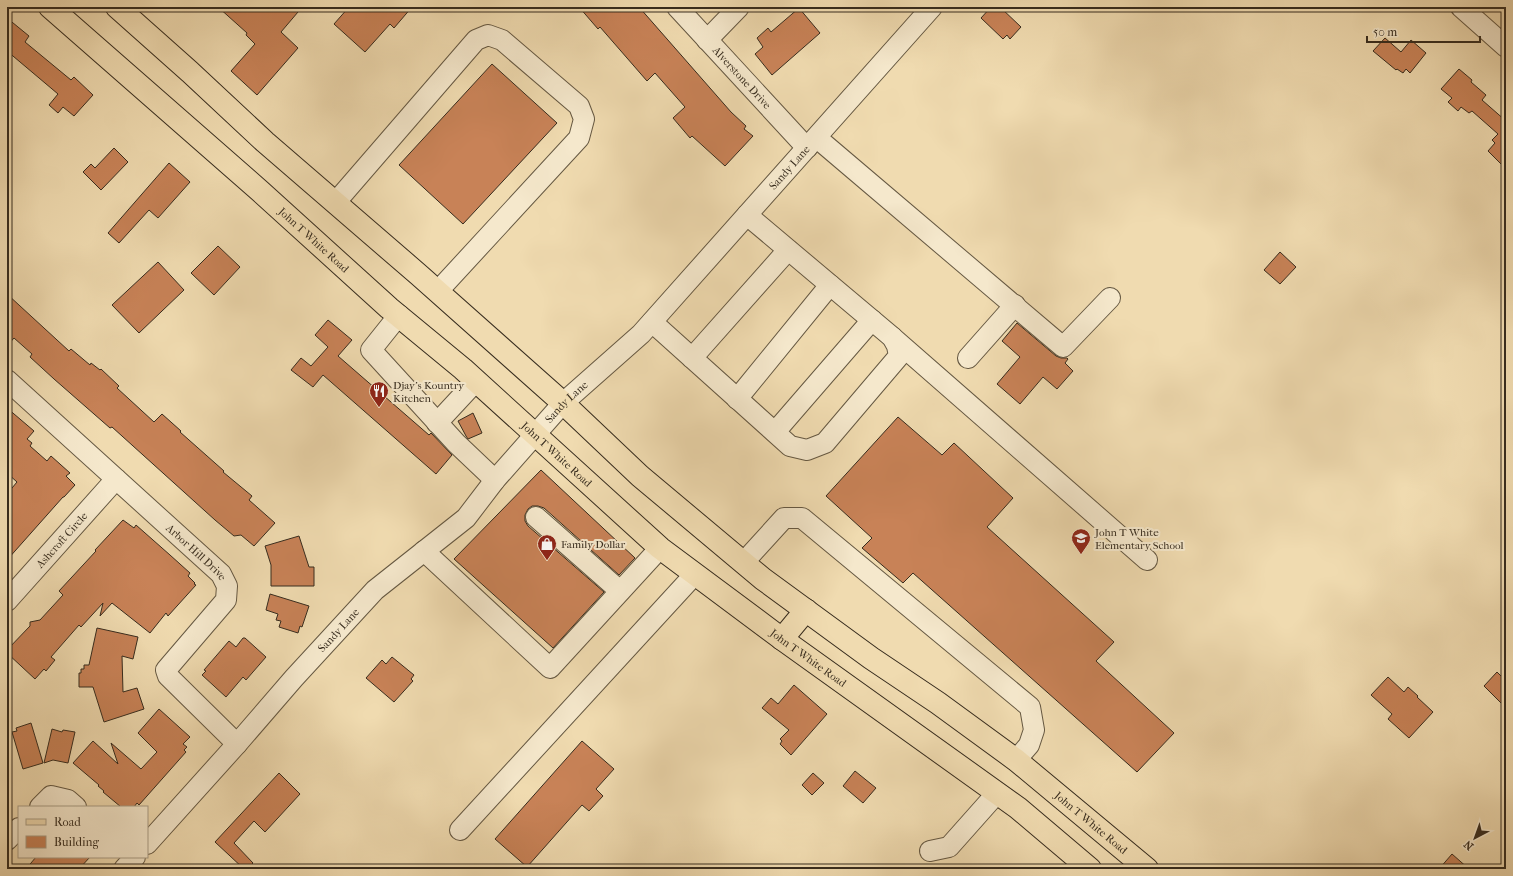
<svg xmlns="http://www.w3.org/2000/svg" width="1513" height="876" font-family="'IM FELL French Canon',serif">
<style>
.building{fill:#c88257;stroke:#372c1e}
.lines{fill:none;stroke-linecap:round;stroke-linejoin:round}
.minor-casing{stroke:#655842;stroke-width:22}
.major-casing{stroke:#372c1e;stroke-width:24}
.minor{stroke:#f5e8cc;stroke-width:20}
.major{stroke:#f0dbb0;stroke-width:22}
.labels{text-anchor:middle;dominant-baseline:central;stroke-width:4;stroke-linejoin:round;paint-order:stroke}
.street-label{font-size:11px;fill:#372c1e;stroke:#f5e8cc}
.poi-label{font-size:11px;fill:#372c1e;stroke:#f5e8cc;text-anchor:start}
</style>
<rect width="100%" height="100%" fill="#f0dbb0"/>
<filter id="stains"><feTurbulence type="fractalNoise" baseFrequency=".005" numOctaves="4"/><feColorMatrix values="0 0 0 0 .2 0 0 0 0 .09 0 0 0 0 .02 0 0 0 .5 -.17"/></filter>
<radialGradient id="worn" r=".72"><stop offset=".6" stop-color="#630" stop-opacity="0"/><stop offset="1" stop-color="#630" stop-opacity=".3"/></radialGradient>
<path class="building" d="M 218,7 L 292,7 L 298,12 L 281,32 L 298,48 L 257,95 L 231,71 L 255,44 L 246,35 L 247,33 Z
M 349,7 L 412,7 L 394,28 L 390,24 L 365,52 L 334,24 Z
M 579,7 L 639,7 L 731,112 L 746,126 L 744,129 L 753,136 L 725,166 L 692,136 L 690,138 L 673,118 L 685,107 L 655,73 L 647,81 L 600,27 L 598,29 Z
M 991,7 L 1000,7 L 1021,27 L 1010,39 L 1007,35 L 1003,39 L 981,18 Z
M 799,8 L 820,33 L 772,75 L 755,54 L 763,47 L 757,38 L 768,28 L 771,32 Z
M 7,18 L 29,36 L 25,42 L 71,80 L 74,77 L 93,95 L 74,116 L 63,107 L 58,113 L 49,105 L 58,94 L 7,51 Z
M 1385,38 L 1401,52 L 1411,40 L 1426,53 L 1410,73 L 1406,69 L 1403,73 L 1397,69 L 1396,70 L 1373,51 Z
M 492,64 L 557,123 L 463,224 L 399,165 Z
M 1459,69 L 1472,80 L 1471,82 L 1486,95 L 1482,100 L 1506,121 L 1506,169 L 1488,151 L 1495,143 L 1492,140 L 1498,134 L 1472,111 L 1469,113 L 1461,107 L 1458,111 L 1448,102 L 1452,98 L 1441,89 Z
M 114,148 L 128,162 L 101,190 L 83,172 L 91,164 L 95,168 Z
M 169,163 L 190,182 L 158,218 L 149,210 L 119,243 L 108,233 Z
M 218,246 L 240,267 L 214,295 L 191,273 Z
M 1280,252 L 1296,267 L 1280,284 L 1264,270 Z
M 158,262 L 184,290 L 139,333 L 112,305 Z
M 7,294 L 69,351 L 71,349 L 90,365 L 91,363 L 100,370 L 101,369 L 119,386 L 117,388 L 154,422 L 162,414 L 181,431 L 180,432 L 224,471 L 223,472 L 252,496 L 249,500 L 275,523 L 254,546 L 241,535 L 234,536 L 215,520 L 112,427 L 110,428 L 54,379 L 30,357 L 32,354 L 14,338 L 7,346 Z
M 328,320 L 352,340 L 338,356 L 429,435 L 431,433 L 452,455 L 436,474 L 323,375 L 313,387 L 291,370 L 301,358 L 311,366 L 328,347 L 315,335 Z
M 1017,323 L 1056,356 L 1061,358 L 1067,358 L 1068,359 L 1065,363 L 1073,371 L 1057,389 L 1043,377 L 1020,404 L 997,384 L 1020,357 L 1002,341 Z
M 7,408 L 34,431 L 27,439 L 32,443 L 30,446 L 47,461 L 51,456 L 70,473 L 66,476 L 75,485 L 64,497 L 63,497 L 7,560 L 7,494 L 17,482 L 7,473 Z
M 473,413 L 482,433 L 468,439 L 466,436 L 458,421 Z
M 898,417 L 942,455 L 954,443 L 1013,498 L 987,527 L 1114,642 L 1096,661 L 1174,733 L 1137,772 L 913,573 L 903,583 L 862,548 L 872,538 L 826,496 Z
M 541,470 L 635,558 L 619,575 L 544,508 L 538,506 L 532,506 L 528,509 L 525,515 L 525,521 L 528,526 L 604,592 L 553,648 L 454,559 Z
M 123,520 L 134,528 L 136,525 L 170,555 L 190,573 L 188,576 L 195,583 L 194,584 L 196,585 L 168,616 L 166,613 L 150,633 L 112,603 L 100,616 L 103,603 L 81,627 L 79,625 L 51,657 L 55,660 L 46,671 L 44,669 L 35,679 L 7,653 L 7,650 L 30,626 L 30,622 L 40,620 L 63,595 L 59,591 L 96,551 L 95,550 Z
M 299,536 L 309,567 L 314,567 L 314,586 L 271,586 L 271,565 L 265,546 Z
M 270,594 L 309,606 L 302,627 L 300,626 L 298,633 L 279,627 L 281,621 L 276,620 L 278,614 L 266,610 Z
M 97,628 L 138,637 L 133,659 L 122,656 L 123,692 L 137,688 L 144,709 L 104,722 L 93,687 L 79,687 L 79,673 L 81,673 L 81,669 L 84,669 L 84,665 L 89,665 Z
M 243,638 L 245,638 L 266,657 L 246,680 L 243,677 L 226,697 L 202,675 L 206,671 L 204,670 L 229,641 L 236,647 Z
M 392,657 L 414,675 L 411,679 L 413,681 L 394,702 L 366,678 L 382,660 L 386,664 Z
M 1497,672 L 1506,681 L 1506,708 L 1484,686 Z
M 1388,677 L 1404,692 L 1408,687 L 1418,696 L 1417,697 L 1433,712 L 1409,738 L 1388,719 L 1392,714 L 1371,695 Z
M 794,685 L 827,714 L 791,755 L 780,744 L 782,741 L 780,739 L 789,730 L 762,708 L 771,698 L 778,704 Z
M 159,709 L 190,737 L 183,744 L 187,747 L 184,750 L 186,752 L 139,805 L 137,803 L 134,807 L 121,807 L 103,792 L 104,791 L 98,786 L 99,785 L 73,763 L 93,741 L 118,764 L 111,743 L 141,769 L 157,752 L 138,733 Z
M 31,723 L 43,763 L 23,769 L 12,732 L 17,731 L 16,728 Z
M 52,729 L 62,732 L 63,730 L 75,732 L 68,763 L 53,760 L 44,763 Z
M 582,741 L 614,769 L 596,789 L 603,796 L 589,811 L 582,805 L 527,867 L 495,839 Z
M 855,771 L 876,788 L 863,803 L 843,786 Z
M 279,773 L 300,794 L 265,832 L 254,821 L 234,843 L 253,863 L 247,869 L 244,869 L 215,842 Z
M 813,773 L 824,783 L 812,795 L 802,785 Z
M 1452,854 L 1469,869 L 1439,869 Z
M 36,857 L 90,857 L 79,869 L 26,869 Z"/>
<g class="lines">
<g class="minor-casing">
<g id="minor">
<path id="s1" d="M 677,7 L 807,148"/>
<path d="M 1461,7 L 1506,47"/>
<path d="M 707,40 L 739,7"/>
<path d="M 817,138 L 1063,347 L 1110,298"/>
<path d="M 335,203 L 476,40 L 488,35 L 502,40 L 579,106 L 584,119 L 579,138 L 438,291"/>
<path d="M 399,315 L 371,350 L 456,443 L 495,480"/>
<path d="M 652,322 L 790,446 L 807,450 L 825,443 L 899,356 L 897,346 L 892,337 L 747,215"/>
<path d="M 892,337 L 1147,560"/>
<path d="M 692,358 L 788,250"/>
<path d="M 968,358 L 1015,305"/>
<path id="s2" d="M 7,380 L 221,574 L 227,586 L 226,600 L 166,670 L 168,676 L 237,744"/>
<path d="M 737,399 L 830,285"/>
<path d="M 437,423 L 476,381"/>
<path d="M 775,432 L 872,320"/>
<path d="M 536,517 L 620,591"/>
<path d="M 424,551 L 550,668 L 660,548"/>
<path d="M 744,562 L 784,518 L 802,518 L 1030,707 L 1034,730 L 1029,745 L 1016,760"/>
<path id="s3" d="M 7,601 L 116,479"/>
<path d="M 40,807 L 51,796 L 68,800 L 76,807"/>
<path d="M 460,830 L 695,574"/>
<path d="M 7,840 L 19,828"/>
<path id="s4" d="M 147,844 L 237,744 L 294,678 L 375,590 L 466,518 L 495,480 L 563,403 L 641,334 L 932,7"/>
<path d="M 930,851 L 949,847 L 997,793"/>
<path d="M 124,869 L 135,857"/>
</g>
</g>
<g class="major-casing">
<g id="major">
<path id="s5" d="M 50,7 L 260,191 L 389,308 L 463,369 L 660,548 L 782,639 L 1018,808 L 1090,869"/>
<path id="s6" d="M 117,7 L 190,72 L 265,142 L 419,275 L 563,403 L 640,476 L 763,579 L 871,658 L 938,703 L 1016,760 L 1147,869"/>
<path d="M 782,639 L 806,610"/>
</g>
</g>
<use href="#minor" class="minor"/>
<use href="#major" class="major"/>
</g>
<defs>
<g id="restaurant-pin" transform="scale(1)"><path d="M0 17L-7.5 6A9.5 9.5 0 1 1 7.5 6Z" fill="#8f2418" stroke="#f5e8cc"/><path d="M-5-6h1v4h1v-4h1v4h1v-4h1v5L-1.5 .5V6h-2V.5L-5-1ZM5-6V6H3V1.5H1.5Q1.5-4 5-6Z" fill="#fff"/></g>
<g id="school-pin" transform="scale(1)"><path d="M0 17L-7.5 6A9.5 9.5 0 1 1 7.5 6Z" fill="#8f2418" stroke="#f5e8cc"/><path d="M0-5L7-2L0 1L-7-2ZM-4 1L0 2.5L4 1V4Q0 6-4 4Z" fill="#fff"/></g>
<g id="shop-pin" transform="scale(1)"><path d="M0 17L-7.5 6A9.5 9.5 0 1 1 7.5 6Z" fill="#8f2418" stroke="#f5e8cc"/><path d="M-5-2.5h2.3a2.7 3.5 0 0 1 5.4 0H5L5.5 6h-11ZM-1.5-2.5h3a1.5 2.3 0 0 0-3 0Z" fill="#fff"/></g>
</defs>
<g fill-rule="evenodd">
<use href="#restaurant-pin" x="379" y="391"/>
<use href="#school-pin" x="1081" y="538"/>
<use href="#shop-pin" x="547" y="544"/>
</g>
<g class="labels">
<g class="street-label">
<text stroke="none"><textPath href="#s1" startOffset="96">Alverstone Drive</textPath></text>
<text stroke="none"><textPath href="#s4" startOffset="935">Sandy Lane</textPath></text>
<text stroke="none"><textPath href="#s5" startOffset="352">John T White Road</textPath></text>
<text stroke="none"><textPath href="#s4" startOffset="611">Sandy Lane</textPath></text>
<text stroke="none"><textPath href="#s5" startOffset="676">John T White Road</textPath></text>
<text stroke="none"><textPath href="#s3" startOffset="82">Ashcroft Circle</textPath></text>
<text stroke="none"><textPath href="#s2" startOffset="256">Arbor Hill Drive</textPath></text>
<text stroke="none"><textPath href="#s4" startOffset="287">Sandy Lane</textPath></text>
<text stroke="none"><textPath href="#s5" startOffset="1000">John T White Road</textPath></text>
<text stroke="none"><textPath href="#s6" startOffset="1272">John T White Road</textPath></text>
</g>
<g class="poi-label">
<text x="393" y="385">Djay's Kountry<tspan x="393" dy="13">Kitchen</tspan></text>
<text x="1095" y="532">John T White<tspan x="1095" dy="13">Elementary School</tspan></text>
<text x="561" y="544">Family Dollar</text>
</g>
</g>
<rect width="1513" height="876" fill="none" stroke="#f0dbb0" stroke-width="24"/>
<rect x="8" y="8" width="1497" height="860" fill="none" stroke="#372c1e" stroke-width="2"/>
<rect x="12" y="12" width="1489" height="852" fill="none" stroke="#372c1e"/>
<rect x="18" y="806" width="130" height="52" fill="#f5e8cc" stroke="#a99d86"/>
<rect x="26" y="819" width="20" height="6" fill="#f0dbb0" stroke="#a99d86"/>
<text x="54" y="826" font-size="12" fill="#372c1e">Road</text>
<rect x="26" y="836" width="20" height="12" fill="#c88257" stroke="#a99d86"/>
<text x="54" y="846" font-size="12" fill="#372c1e">Building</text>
<g transform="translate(1475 838) rotate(221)" stroke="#f5e8cc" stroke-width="3" paint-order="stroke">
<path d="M0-3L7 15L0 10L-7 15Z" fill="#372c1e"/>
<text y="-6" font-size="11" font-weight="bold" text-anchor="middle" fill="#372c1e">N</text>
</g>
<path d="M1367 36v6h113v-6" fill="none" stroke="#372c1e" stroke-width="2"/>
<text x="1373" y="36" font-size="12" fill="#372c1e" stroke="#f5e8cc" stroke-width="3" paint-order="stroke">50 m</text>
<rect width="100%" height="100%" filter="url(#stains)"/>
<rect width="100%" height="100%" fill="url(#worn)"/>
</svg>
